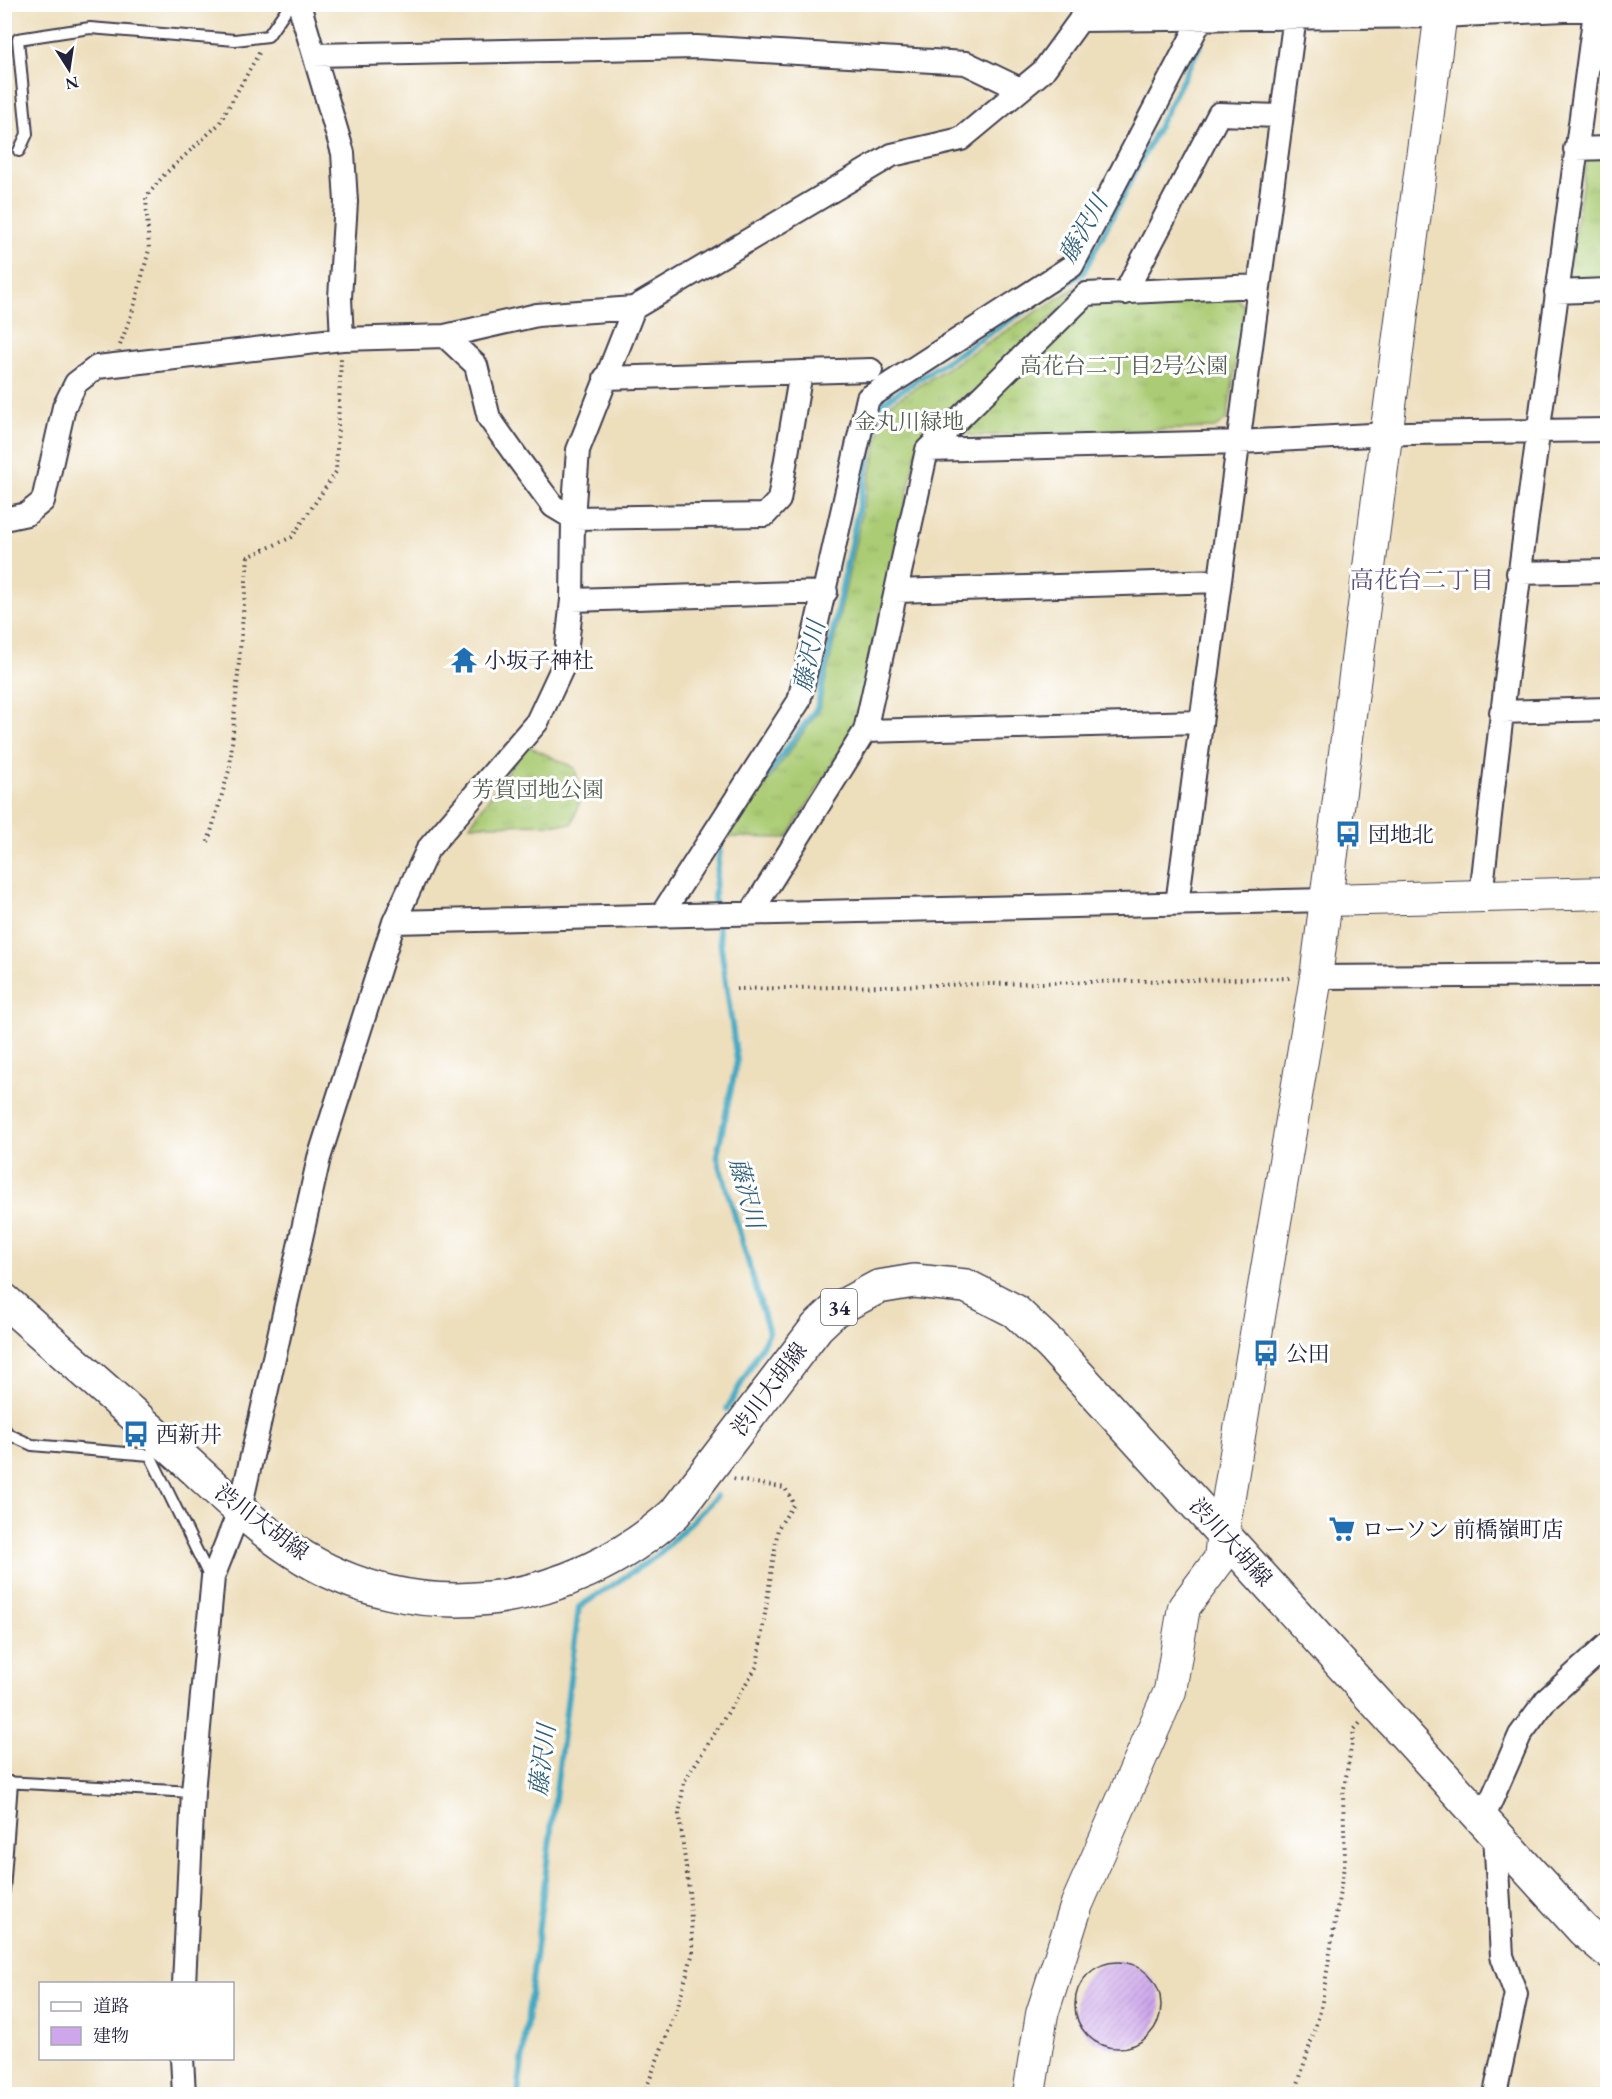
<svg xmlns="http://www.w3.org/2000/svg" width="1612" height="2099" font-family="'EB Garamond','Noto Serif JP',serif">
<style>
.grass{fill:url(#grass-tufts);stroke:#667758;stroke-width:1.5}
.lines{fill:none;stroke-linecap:round;stroke-linejoin:round}
.stream{stroke:#41a8c1;stroke-width:6}
.building{fill:url(#building-hatch)}
.lane-casing{stroke:#403e4e;stroke-width:14}
.street-casing{stroke:#403e4e;stroke-width:26}
.secondary-casing{stroke:#403e4e;stroke-width:34}
.primary-casing{stroke:#403e4e;stroke-width:36}
.path{stroke:#403e4e;stroke-width:4;stroke-dasharray:1.5 4.5;stroke-linecap:butt}
.lane{stroke:#fff;stroke-width:10}
.street{stroke:#fff;stroke-width:22}
.secondary{stroke:#fff;stroke-width:32}
.primary{stroke:#fff;stroke-width:33}
.labels{text-anchor:middle;dominant-baseline:central;stroke-width:6;stroke-linejoin:round;paint-order:stroke}
.shield{fill:#fff;stroke:#646476;stroke-width:1.5}
.shield-label{font-size:21px;font-weight:bold;fill:#22223b}
.park-label{font-size:22px;fill:#525e4f;stroke:#fff}
.poi-label{font-size:22px;fill:#22223b;stroke:#fff;text-anchor:start}
.street-label{font-size:22px;fill:#22223b;stroke:#fff}
.water-label{font-size:24px;font-style:italic;fill:#305e77;stroke:#fff}
.neighbourhood-label{font-size:24px;fill:#5e5079;stroke:#fff}
</style>
<defs>
<pattern id="grass-tufts" width="24" height="20" patternUnits="userSpaceOnUse" patternTransform="scale(1.5)"><rect width="24" height="20" fill="#abcc74"/><path d="M3 7l-1-3M5 7V3M7 7l1-3M15 17l-1-3M17 17v-4M19 17l1-3" fill="none" stroke="#93af65"/></pattern>
<pattern id="building-hatch" width="6" height="6" patternUnits="userSpaceOnUse" patternTransform="scale(1.5)"><rect width="6" height="6" fill="#cda6ec"/><path d="M-1 1l2-2M0 6l6-6M5 7l2-2" fill="none" stroke="#a687c0"/></pattern>
</defs>
<rect width="100%" height="100%" fill="#fff"/>
<filter id="ink" filterUnits="userSpaceOnUse"><feTurbulence type="fractalNoise" baseFrequency=".0167" numOctaves="2"/><feDisplacementMap in="SourceGraphic" scale="12" xChannelSelector="R" yChannelSelector="G"/><feConvolveMatrix kernelMatrix="1 2 1 2 8 2 1 2 1" color-interpolation-filters="sRGB"/></filter>
<filter id="wash" filterUnits="userSpaceOnUse"><feTurbulence type="fractalNoise" baseFrequency=".008" numOctaves="4" result="noise"/><feDisplacementMap in="SourceGraphic" scale="24" xChannelSelector="R" yChannelSelector="G"/><feGaussianBlur stdDeviation="1.35" result="paint"/><feColorMatrix in="noise" values="0 0 0 0 0 0 0 0 0 0 0 0 0 0 0 0 0 1.4 0 .05"/><feComposite in="paint" operator="in"/></filter>
<g filter="url(#wash)">
<rect width="100%" height="100%" fill="#eddebc"/>
<path class="grass" d="M 1587,157 L 1607,157 L 1607,281 L 1575,282 L 1567,277 Z
M 1076,287 L 1080,290 L 918,446 L 856,726 L 787,838 L 727,837 L 819,711 L 885,407 Z
M 1236,298 L 1245,307 L 1227,419 L 1215,428 L 973,436 L 964,433 L 965,425 L 1088,301 Z
M 526,745 L 575,768 L 581,797 L 572,824 L 470,825 Z"/>
<g class="lines">
<path class="stream" d="M 746,803 L 817,708 L 880,404 L 1083,273 L 1200,46
M 722,835 L 714,897 L 737,1061 L 717,1155 L 769,1333 L 727,1409
M 518,2094 L 579,1607 L 658,1555 L 717,1496"/>
</g>
<g id="blocks">
<path class="building" d="M1075 2005a43 43 0 1 1 86 0a43 43 0 1 1-86 0Z"/>
</g>
</g>
<g filter="url(#ink)">
<use href="#blocks" fill-opacity="0" stroke="#403e4e" stroke-width="1.5"/>
<g class="lines">
<g class="lane-casing">
<path id="lane" d="M 19,151 L 27,134 L 18,39 L 90,28 L 235,40 L 268,36 L 290,4
M 4,1428 L 8,1434 L 32,1445 L 150,1455
M 159,1441 L 150,1455 L 211,1580
M 4,1782 L 193,1792
M 4,1891 L 12,1782"/>
</g>
<g class="street-casing">
<path id="street" d="M 299,4 L 343,153 L 346,202 L 340,298 L 342,339
M 1080,20 L 1441,16 L 1608,8
M 314,55 L 696,47 L 966,63 L 1020,89
M 1575,149 L 1608,148
M 1556,292 L 1608,290
M 1125,293 L 1219,114 L 1281,116
M 445,336 L 476,365 L 489,418 L 516,456 L 553,506 L 573,518 L 765,515 L 779,500 L 801,372
M 605,378 L 871,370
M 927,450 L 1086,294 L 1257,286
M 4,519 L 27,514 L 43,501 L 64,407 L 76,383 L 97,367 L 342,339 L 445,336 L 537,315 L 634,308 L 892,155 L 961,139 L 1043,71 L 1080,20 L 1085,4
M 1518,573 L 1608,571
M 896,591 L 1220,581
M 572,600 L 826,592
M 1501,712 L 1608,709
M 865,731 L 1200,722
M 1481,897 C 1513,598 1557,302 1596,4
M 1177,904 L 1295,16
M 751,913 L 865,731 L 927,450 L 1239,442 L 1408,433 L 1608,430
M 662,914 L 799,701 L 868,398 L 1072,266 L 1209,4
M 394,922 L 1327,900
M 1316,977 L 1608,975
M 1483,1819 L 1520,1735 L 1546,1700 L 1608,1644
M 184,1984 L 193,1792 L 213,1577 L 240,1509 L 319,1158 L 394,922 L 428,849 L 537,722 L 565,662 L 572,600 L 573,518 L 578,450 L 634,308
M 182,2058 L 184,2094
M 1495,2094 L 1516,1994 L 1502,1956 L 1495,1834"/>
</g>
<g class="secondary-casing">
<path id="secondary" d="M 1327,900 L 1608,893
M 1029,2094 L 1042,2014 L 1077,1904 L 1170,1691 L 1184,1607 L 1220,1559 L 1223,1531 L 1316,977 L 1442,4"/>
</g>
<g class="primary-casing">
<path id="primary" d="M 4,1300 C 62,1351 120,1402 178,1454 C 215,1487 251,1524 293,1551 C 415,1631 569,1609 675,1513 L 817,1327 L 835,1310 L 878,1287 L 914,1281 L 966,1286 L 1015,1311 L 1051,1345 L 1583,1930 L 1608,1951"/>
</g>
<path class="path" d="M 120,345 L 134,307 L 149,250 L 146,197 L 164,175 L 219,124 L 259,53
M 208,842 L 230,767 L 248,557 L 292,537 L 336,472 L 341,358
M 736,989 L 1291,978
M 644,2094 L 678,2006 L 693,1952 L 689,1890 L 679,1814 L 684,1782 L 757,1666 L 778,1528 L 794,1504 L 785,1488 L 733,1479
M 1295,2094 L 1321,2008 L 1345,1860 L 1343,1795 L 1354,1730 L 1360,1723"/>
<use href="#lane" class="lane"/>
<use href="#street" class="street"/>
<use href="#secondary" class="secondary"/>
<use href="#primary" class="primary"/>
</g>
</g>
<defs>
<g id="temple-bare" transform="scale(2.07)"><path d="M0-6L5-2H3V0L6.5 2.5H4V6H1.5V3h-3V6H-4V2.5H-6.5L-3 0V-2H-5Z" fill="#1f6fb2" stroke="#fff" stroke-width="2.5" paint-order="stroke"/></g>
<g id="bus-bare" transform="scale(2.07)"><path d="M-5-6H5V4H4V6H2V4H-2V6H-4V4H-5ZM-3.5-4V0h7V-4ZM-3.5 1.2v1.5H-2V1.2ZM2 1.2v1.5H3.5V1.2Z" fill="#1f6fb2" stroke="#fff" stroke-width="2.5" paint-order="stroke"/></g>
<g id="supermarket-bare" transform="scale(2.07)"><path d="M-6-5.5h2.5l.6 2H6L4.5 2H-2.5L-4.4-4H-6ZM-1.5 3.2a1.3 1.3 0 1 0 .1 0ZM3 3.2a1.3 1.3 0 1 0 .1 0Z" fill="#1f6fb2" stroke="#fff" stroke-width="2.5" paint-order="stroke"/></g>
</defs>
<g fill-rule="evenodd">
<use href="#temple-bare" x="464" y="660"/>
<use href="#bus-bare" x="1348" y="834"/>
<use href="#bus-bare" x="1266" y="1353"/>
<use href="#bus-bare" x="136" y="1434"/>
<use href="#supermarket-bare" x="1342" y="1529"/>
</g>
<g class="labels">
<rect class="shield" x="821" y="1289" width="36" height="36" rx="4.5"/>
<g class="shield-label">
<text x="839" y="1307">34</text>
</g>
<g class="park-label">
<text x="1124" y="365">高花台二丁目2号公園</text>
<text x="909" y="421">金丸川緑地</text>
<text x="538" y="789">芳賀団地公園</text>
</g>
<g class="poi-label">
<text x="484" y="660">小坂子神社</text>
<text x="1368" y="834">団地北</text>
<text x="1286" y="1353">公田</text>
<text x="156" y="1434">西新井</text>
<text x="1362" y="1529">ローソン 前橋嶺町店</text>
</g>
<g class="street-label">
<text transform="translate(769 1389) rotate(-53)">渋川大胡線</text>
<text transform="translate(262 1522) rotate(37)">渋川大胡線</text>
<text transform="translate(1231 1542) rotate(48)">渋川大胡線</text>
</g>
<g class="water-label">
<text transform="translate(1083 229) rotate(-60)">藤沢川</text>
<text transform="translate(809 656) rotate(-78)">藤沢川</text>
<text transform="translate(747 1193) rotate(75)">藤沢川</text>
<text transform="translate(542 1760) rotate(-83)">藤沢川</text>
</g>
<g class="neighbourhood-label">
<text x="1422" y="579">高花台二丁目</text>
</g>
</g>
<rect width="1612" height="2099" fill="none" stroke="#fff" stroke-width="24"/>
<rect x="39" y="1982" width="195" height="78" fill="#ffffff" stroke="#a7a7b1" stroke-width="1.5"/>
<rect x="51" y="2002" width="30" height="9" fill="#ffffff" stroke="#a7a7b1" stroke-width="1.5"/>
<text x="93" y="2012" font-size="18" fill="#22223b">道路</text>
<rect x="51" y="2027" width="30" height="18" fill="#cda6ec" stroke="#a7a7b1" stroke-width="1.5"/>
<text x="93" y="2042" font-size="18" fill="#22223b">建物</text>
<g transform="translate(69 69) rotate(168)" stroke="#ffffff" stroke-width="4.5" paint-order="stroke">
<path d="M0-4.5L10 22L0 15L-10 22Z" fill="#22223b"/>
<text y="-9" font-size="16" font-weight="bold" text-anchor="middle" fill="#22223b">N</text>
</g>
</svg>
